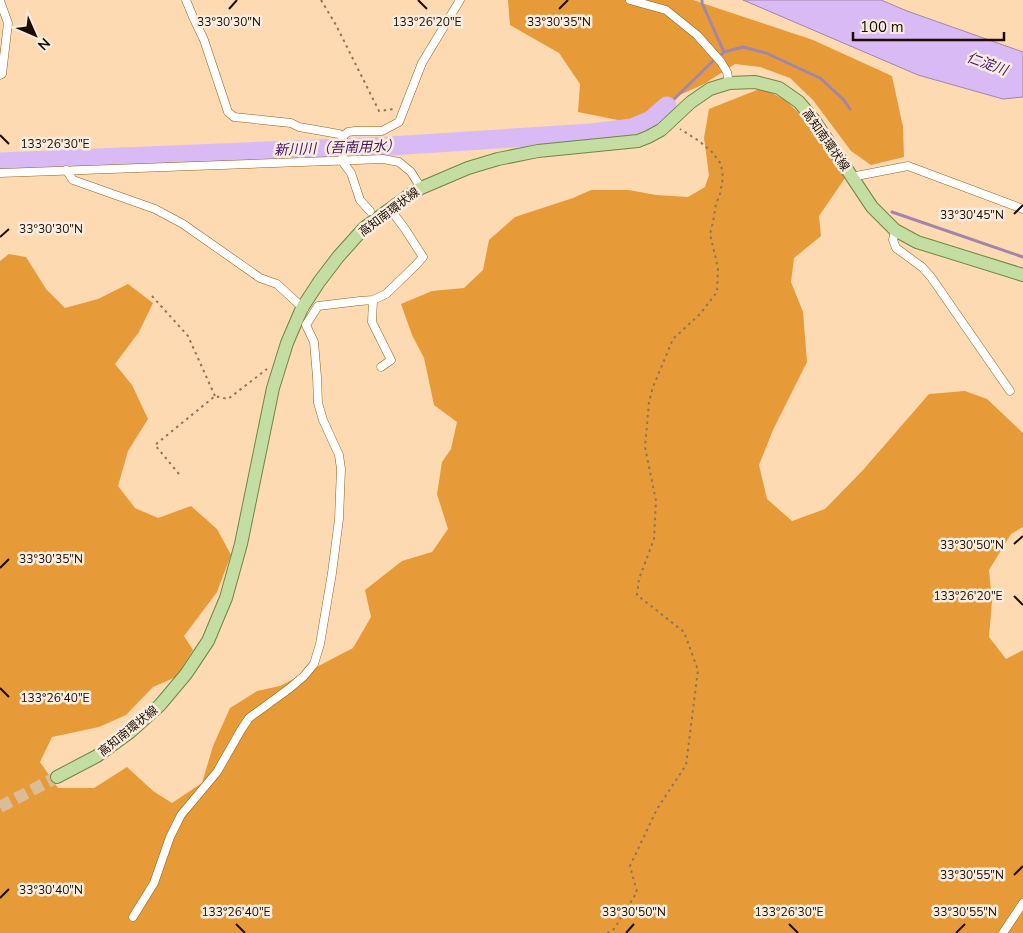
<svg xmlns="http://www.w3.org/2000/svg" width="1023" height="933" font-family="'Nunito Sans','Noto Sans JP',sans-serif">
<style>
.forest{fill:#e79a38}
.water{fill:#d9baf4;stroke:#a186ab}
.lines{fill:none;stroke-linecap:round;stroke-linejoin:round}
.stream{stroke:#a186ab;stroke-width:3}
.river{stroke:#d9baf4;stroke-width:19}
.primary-tunnel{stroke:#dcbb98;stroke-width:12;stroke-dasharray:12 6;stroke-linecap:butt}
.minor-casing{stroke:#966018;stroke-width:9}
.primary-casing{stroke:#708641;stroke-width:14}
.path{stroke:#8e745a;stroke-width:2;stroke-dasharray:2.5 4;stroke-linecap:butt}
.minor{stroke:#fff;stroke-width:8}
.primary{stroke:#c4dda2;stroke-width:12}
.ticks{fill:none;stroke:#1d0c00;stroke-width:2}
.labels{text-anchor:middle;dominant-baseline:central;stroke-width:5;stroke-linejoin:round;paint-order:stroke}
.street-label{font-size:12px;fill:#1d0c00;stroke:#f8ecdf}
.water-label{font-size:14px;font-style:italic;fill:#471366;stroke:#f8ecdf}
.ticks-label{font-size:12px;text-anchor:middle;fill:#1d0c00;stroke:#f8ecdf;stroke-width:5;stroke-linejoin:round;paint-order:stroke}
</style>
<rect width="100%" height="100%" fill="#fedab3"/>
<path class="forest" d="M 508,0 L 693,0 L 813,40 L 892,76 L 903,127 L 904,157 L 871,165 L 851,151 L 813,100 L 790,78 L 760,67 L 735,64 L 704,84 L 671,99 L 651,113 L 623,121 L 578,112 L 580,84 L 559,53 L 510,25 Z
M 762,88 L 785,100 L 814,127 L 834,163 L 845,178 L 819,216 L 821,236 L 794,258 L 791,282 L 803,312 L 807,362 L 773,430 L 759,465 L 767,499 L 792,521 L 825,509 L 863,470 L 929,394 L 965,391 L 987,399 L 1023,433 L 1023,527 L 1011,534 L 989,570 L 992,601 L 989,637 L 1006,659 L 1023,650 L 1023,933 L 0,933 L 0,261 L 9,254 L 26,257 L 46,289 L 65,308 L 98,299 L 128,284 L 153,303 L 139,332 L 115,364 L 132,385 L 148,419 L 128,451 L 118,486 L 135,508 L 158,518 L 191,506 L 217,529 L 231,555 L 217,592 L 184,636 L 193,650 L 176,677 L 153,687 L 126,715 L 99,727 L 52,737 L 40,762 L 58,788 L 94,788 L 127,767 L 153,791 L 172,803 L 202,783 L 213,746 L 230,708 L 257,691 L 280,686 L 353,648 L 371,617 L 365,590 L 402,561 L 432,552 L 448,529 L 437,494 L 442,462 L 451,449 L 457,422 L 434,405 L 424,358 L 412,335 L 401,304 L 432,291 L 464,288 L 483,270 L 489,240 L 515,217 L 573,198 L 591,190 L 629,190 L 656,195 L 688,197 L 705,187 L 709,175 L 704,138 L 709,109 Z"/>
<path class="water" d="M 743,0 L 881,0 L 907,11 L 1023,52 L 1023,97 L 1003,99 L 918,75 Z"/>
<g class="lines">
<path class="stream" d="M 702,0 L 702,3 L 724,52
M 720,56 L 724,52 L 743,47 L 766,53 L 820,78 L 843,99 L 850,109
M 667,106 L 713,61
M 892,212 L 1023,257"/>
<path class="river" d="M 0,162 L 391,146 L 591,133 L 632,128 L 651,120 L 667,106"/>
<path class="primary-tunnel" d="M 0,807 L 57,777"/>
<g class="minor-casing">
<path id="minor" d="M 186,0 L 193,17 L 204,40 L 228,112 L 234,117 L 291,123 L 299,127 L 339,134 L 342,137
M 630,0 L 666,10 L 697,35 L 721,62 L 727,72 L 729,83
M 0,1 L 8,23 L 2,74 L 0,75
M 66,170 L 73,180 L 155,209 L 183,224 L 260,278 L 277,284 L 304,309
M 0,173 L 383,159 L 399,162 L 411,172 L 421,188
M 851,177 L 908,166 L 1023,209
M 370,211 L 360,200 L 351,173 L 342,161 L 344,142 L 342,137 L 348,132 L 355,131 L 382,131 L 399,122 L 422,63 L 460,0
M 895,230 L 893,240 L 896,248 L 922,267 L 931,277 L 1010,391
M 373,300 L 372,322 L 391,360 L 381,367
M 133,917 L 154,883 L 170,837 L 181,815 L 217,772 L 241,730 L 249,718 L 290,688 L 304,676 L 314,664 L 320,644 L 332,573 L 339,519 L 341,469 L 339,455 L 323,420 L 318,403 L 317,377 L 314,342 L 306,325 L 318,306 L 360,301 L 373,300 L 386,294 L 416,265 L 423,257 L 405,229 L 390,209
M 1003,933 L 1023,903"/>
</g>
<g class="primary-casing">
<path id="primary" d="M 57,777 L 97,756 L 130,732 L 160,705 L 186,674 L 208,641 L 226,598 L 241,544 L 273,388 L 287,343 L 302,308 L 319,282 L 338,257 L 364,228 L 408,196 L 421,188 L 468,168 L 498,159 L 538,151 L 638,141 L 648,137 L 661,130 L 691,102 L 710,89 L 729,83 L 755,82 L 779,88 L 799,102 L 814,120 L 872,207 L 895,230 L 917,242 L 1023,275"/>
</g>
<path class="path" d="M 321,0 L 336,25 L 379,111 L 395,109
M 152,296 L 188,336 L 215,396
M 179,474 L 155,445 L 215,396 L 228,399 L 267,369
M 607,933 L 614,929 L 637,892 L 630,866 L 657,809 L 686,765 L 698,670 L 684,632 L 637,595 L 639,579 L 654,539 L 656,501 L 645,447 L 649,402 L 653,387 L 673,339 L 700,314 L 717,292 L 718,268 L 710,234 L 713,222 L 716,204 L 720,194 L 723,178 L 721,164 L 712,152 L 699,141 L 680,129"/>
<use href="#minor" class="minor"/>
<use href="#primary" class="primary"/>
</g>
<path class="ticks" d="M 418,0 L 427,9M 229,9 L 237,0M 559,9 L 568,0M 0,135 L 9,144M 1014,214 L 1023,205M 0,237 L 9,229M 1014,544 L 1023,536M 0,568 L 9,559M 1014,596 L 1023,605M 0,688 L 9,697M 1014,875 L 1023,866M 0,898 L 9,889M 236,924 L 245,933M 789,924 L 798,933M 626,933 L 634,924M 956,933 L 965,924"/>
<g class="labels">
<g class="street-label">
<text transform="translate(826 140) rotate(55)">高知南環状線</text>
<text transform="translate(389 212) rotate(-37)">高知南環状線</text>
<text transform="translate(128 731) rotate(-39)">高知南環状線</text>
</g>
<g class="water-label">
<text transform="translate(987 64) rotate(20)">仁淀川</text>
<text transform="translate(337 148) rotate(-2)">新川川（吾南用水）</text>
</g>
</g>
<g class="ticks-label">
<text x="229" y="26">33°30'30"N</text>
<text x="427" y="26">133°26'20"E</text>
<text x="559" y="26">33°30'35"N</text>
<text x="55" y="148">133°26'30"E</text>
<text x="972" y="219">33°30'45"N</text>
<text x="51" y="233">33°30'30"N</text>
<text x="972" y="549">33°30'50"N</text>
<text x="51" y="563">33°30'35"N</text>
<text x="968" y="600">133°26'20"E</text>
<text x="55" y="702">133°26'40"E</text>
<text x="972" y="879">33°30'55"N</text>
<text x="51" y="894">33°30'40"N</text>
<text x="236" y="916">133°26'40"E</text>
<text x="634" y="916">33°30'50"N</text>
<text x="789" y="916">133°26'30"E</text>
<text x="965" y="916">33°30'55"N</text>
</g>
<g transform="translate(35 35) rotate(135)" stroke="#f8ecdf" stroke-width="4" paint-order="stroke">
<path d="M0-4L9 19L0 12L-9 19Z" fill="#1d0c00"/>
<text y="-8" font-size="14" font-weight="bold" text-anchor="middle" fill="#1d0c00">N</text>
</g>
<path d="M853 32v8h151v-8" fill="none" stroke="#1d0c00" stroke-width="2.5"/>
<text x="860" y="32" font-size="15" fill="#1d0c00" stroke="#f8ecdf" stroke-width="4" paint-order="stroke">100 m</text>
</svg>
